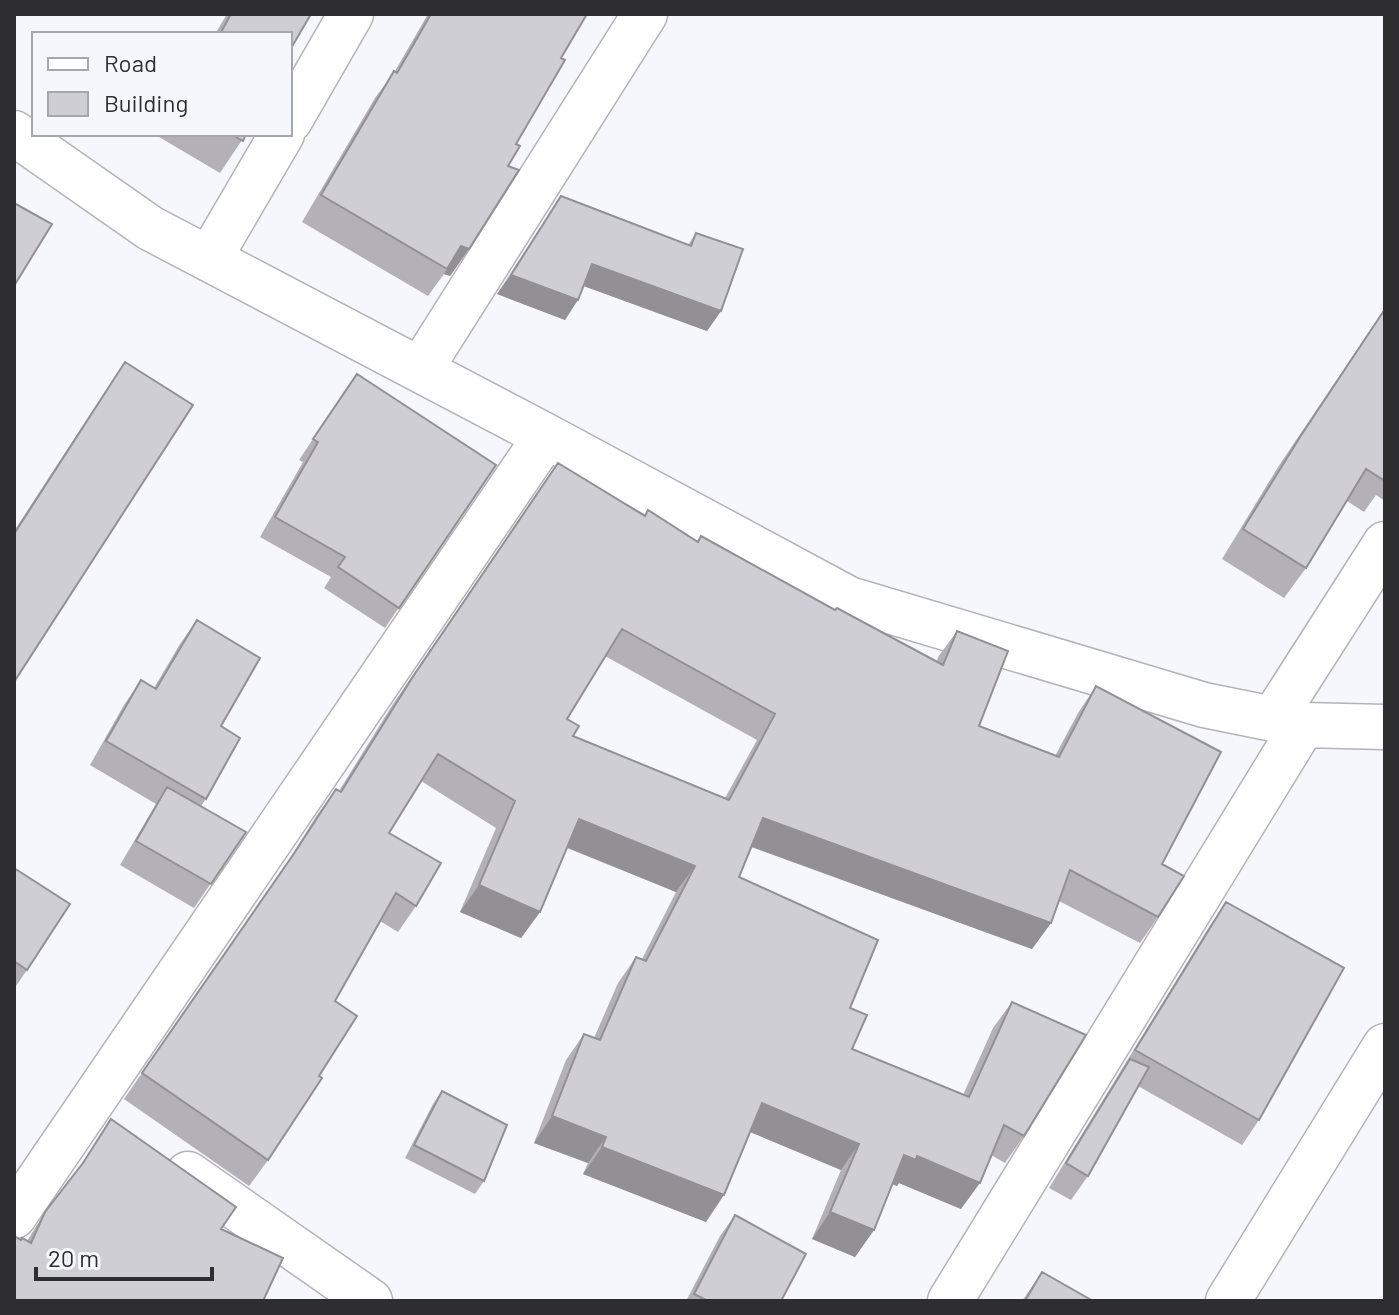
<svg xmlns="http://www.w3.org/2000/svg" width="1399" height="1315" font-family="Barlow,sans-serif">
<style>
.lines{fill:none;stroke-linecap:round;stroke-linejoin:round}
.minor-casing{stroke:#b3b3b9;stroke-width:47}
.minor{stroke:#fff;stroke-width:44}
.wall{fill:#b3b1b7;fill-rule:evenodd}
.shaded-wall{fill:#929095}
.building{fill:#d0ced5;stroke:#929095;stroke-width:2;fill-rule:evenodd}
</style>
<rect width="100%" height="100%" fill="#f6f6fd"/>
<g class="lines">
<g class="minor-casing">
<path id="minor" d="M 290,120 L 351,14
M 14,133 L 150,228 L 546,436 L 849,599 L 1204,705 L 1303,725 L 1385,727
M 209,259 L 282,134
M 420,370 L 645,14
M 1273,719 L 1385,544
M 188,1174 L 370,1301
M 14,1216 L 546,436
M 950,1301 L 1303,725
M 1228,1301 L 1385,1046"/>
</g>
<use href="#minor" class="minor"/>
</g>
<path class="wall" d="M 227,14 L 311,14 L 290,34 L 215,34 Z
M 428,14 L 587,14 L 561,58 L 516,144 L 508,166 L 469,249 L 450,276 L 444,274 L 428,296 L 302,222 L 375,98 L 395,71 Z
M 154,134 L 246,134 L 220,173 Z
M 561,196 L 688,245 L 696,233 L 721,311 L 707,331 L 584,286 L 565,320 L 497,294 Z
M 1385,308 L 1385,501 L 1376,495 L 1364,512 L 1347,501 L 1306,568 L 1284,598 L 1222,559 L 1278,467 Z
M 125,362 L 14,682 L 14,531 L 102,396 Z
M 343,394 L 496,465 L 385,628 L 324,588 L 331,577 L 260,537 L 303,462 L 299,460 Z
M 558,463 L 645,515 L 697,541 L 701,536 L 835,610 L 937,662 L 938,657 L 957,631 L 979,726 L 1055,756 L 1078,713 L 1096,686 L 1162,864 L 1158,917 L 1140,943 L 1059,901 L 1051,923 L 1032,949 L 751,847 L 739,877 L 850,1008 L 852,1049 L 963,1095 L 993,1028 L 1012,1002 L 1024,1136 L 1005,1163 L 991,1155 L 961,1209 L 899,1183 L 897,1186 L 892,1184 L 874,1230 L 855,1257 L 812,1239 L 841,1170 L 750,1132 L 706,1222 L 583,1174 L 588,1163 L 534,1143 L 566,1060 L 584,1034 L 594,1038 L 618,983 L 636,957 L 642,959 L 676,892 L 567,848 L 540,912 L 521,938 L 460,912 L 496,828 L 421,781 L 389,833 L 416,906 L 398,932 L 380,921 L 335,1001 L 319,1076 L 268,1160 L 249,1186 L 124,1099 L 275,882 L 317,815 L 336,789 L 339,791 L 393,704 ZM 605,656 L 757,740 L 725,798 L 573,736 L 567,719 Z
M 197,620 L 221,726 L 206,799 L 201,806 L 246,832 L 194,908 L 120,865 L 156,804 L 90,765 L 124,705 L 141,680 L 154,688 L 180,644 Z
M 14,868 L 27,970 L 14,989 Z
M 1226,902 L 1259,1120 L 1242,1145 L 1138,1086 L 1088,1176 L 1071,1200 L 1049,1188 L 1209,927 Z
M 442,1091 L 484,1181 L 475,1194 L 405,1158 L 433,1104 Z
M 111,1119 L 221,1229 L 263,1301 L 21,1240 L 27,1241 L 45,1212 L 75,1174 Z
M 735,1215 L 781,1301 L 686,1301 L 720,1236 Z
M 1042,1272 L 1093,1301 L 1022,1301 Z"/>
<path class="shaded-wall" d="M 461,246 L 469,249 L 450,276 L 444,274 Z
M 592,264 L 721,311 L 707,331 L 578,284 Z
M 511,275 L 578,300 L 565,320 L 497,294 Z
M 763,818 L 1051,923 L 1032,949 L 744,844 Z
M 579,819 L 695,866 L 676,892 L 561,845 Z
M 479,885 L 540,912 L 521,938 L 460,912 Z
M 762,1103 L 859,1144 L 841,1170 L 743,1129 Z
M 552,1116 L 606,1137 L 588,1163 L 534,1143 Z
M 602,1147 L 724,1195 L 706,1222 L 583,1174 Z
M 904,1155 L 917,1156 L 980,1183 L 961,1209 L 899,1183 L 897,1186 L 886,1181 Z
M 830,1212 L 874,1230 L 855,1257 L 812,1239 Z"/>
<path class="building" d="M 231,14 L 311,14 L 290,50 L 290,34 L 220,34 Z
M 431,14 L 587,14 L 561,58 L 565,60 L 516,144 L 520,146 L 508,166 L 519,170 L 469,249 L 461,246 L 447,269 L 321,195 L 394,71 L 397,73 Z
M 231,134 L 246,134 L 243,141 Z
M 561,196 L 691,246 L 696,233 L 743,249 L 721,311 L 592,264 L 578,300 L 511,275 Z
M 14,203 L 52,224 L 14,286 Z
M 1385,309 L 1385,481 L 1366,469 L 1306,568 L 1243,529 L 1300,437 Z
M 125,362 L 193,405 L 14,682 L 14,534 Z
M 357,374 L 496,465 L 399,608 L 338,567 L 345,557 L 275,517 L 318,442 L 313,439 Z
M 558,463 L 645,516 L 648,510 L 698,542 L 701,536 L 835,610 L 837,608 L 943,665 L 957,631 L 1008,651 L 979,726 L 1059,757 L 1096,686 L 1221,752 L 1162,864 L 1184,876 L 1158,917 L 1070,870 L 1051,923 L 763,818 L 739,877 L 878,940 L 850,1008 L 867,1015 L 852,1049 L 969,1097 L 1012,1002 L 1086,1035 L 1024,1136 L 1004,1125 L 980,1183 L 917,1156 L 916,1160 L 904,1155 L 874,1230 L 830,1212 L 859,1144 L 762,1103 L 724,1195 L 602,1147 L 606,1137 L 552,1116 L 584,1034 L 600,1040 L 636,957 L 646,961 L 695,866 L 579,819 L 540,912 L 479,885 L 515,801 L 438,754 L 389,833 L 441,863 L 416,906 L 396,893 L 335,1001 L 357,1016 L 319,1076 L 322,1078 L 268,1160 L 142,1073 L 293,855 L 336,789 L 341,792 L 412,678 ZM 622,629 L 775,714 L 729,800 L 573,736 L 579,726 L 567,719 Z
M 197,620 L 260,658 L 221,726 L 240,738 L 206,799 L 106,741 L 141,680 L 156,689 Z
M 167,787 L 246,832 L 211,884 L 136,841 Z
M 14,868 L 70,904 L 27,970 L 14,961 Z
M 1226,902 L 1344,968 L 1259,1120 L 1135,1050 Z
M 1130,1059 L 1149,1067 L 1088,1176 L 1066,1163 Z
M 442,1091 L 507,1125 L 484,1181 L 414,1145 Z
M 111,1119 L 236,1207 L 221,1229 L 283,1258 L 263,1301 L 14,1301 L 14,1236 L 21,1240 L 22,1238 L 31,1243 L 45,1212 L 83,1163 Z
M 735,1215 L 806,1254 L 781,1301 L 708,1301 L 694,1294 Z
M 1042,1272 L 1093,1301 L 1025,1301 Z"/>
<rect width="1399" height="1315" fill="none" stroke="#2e2e31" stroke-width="32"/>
<rect x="32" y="32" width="260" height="104" fill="#f6f6fd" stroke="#a6a6ab" stroke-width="2"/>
<rect x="48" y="58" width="40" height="12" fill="#ffffff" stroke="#a6a6ab" stroke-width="2"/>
<text x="104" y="72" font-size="24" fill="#2e2e31">Road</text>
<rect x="48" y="92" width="40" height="24" fill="#d0ced5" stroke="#a6a6ab" stroke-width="2"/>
<text x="104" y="112" font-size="24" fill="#2e2e31">Building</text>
<path d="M36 1267v12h176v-12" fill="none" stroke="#2e2e31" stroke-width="4"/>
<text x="48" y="1267" font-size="24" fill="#2e2e31" stroke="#f6f6fd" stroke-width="6" paint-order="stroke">20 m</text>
</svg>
